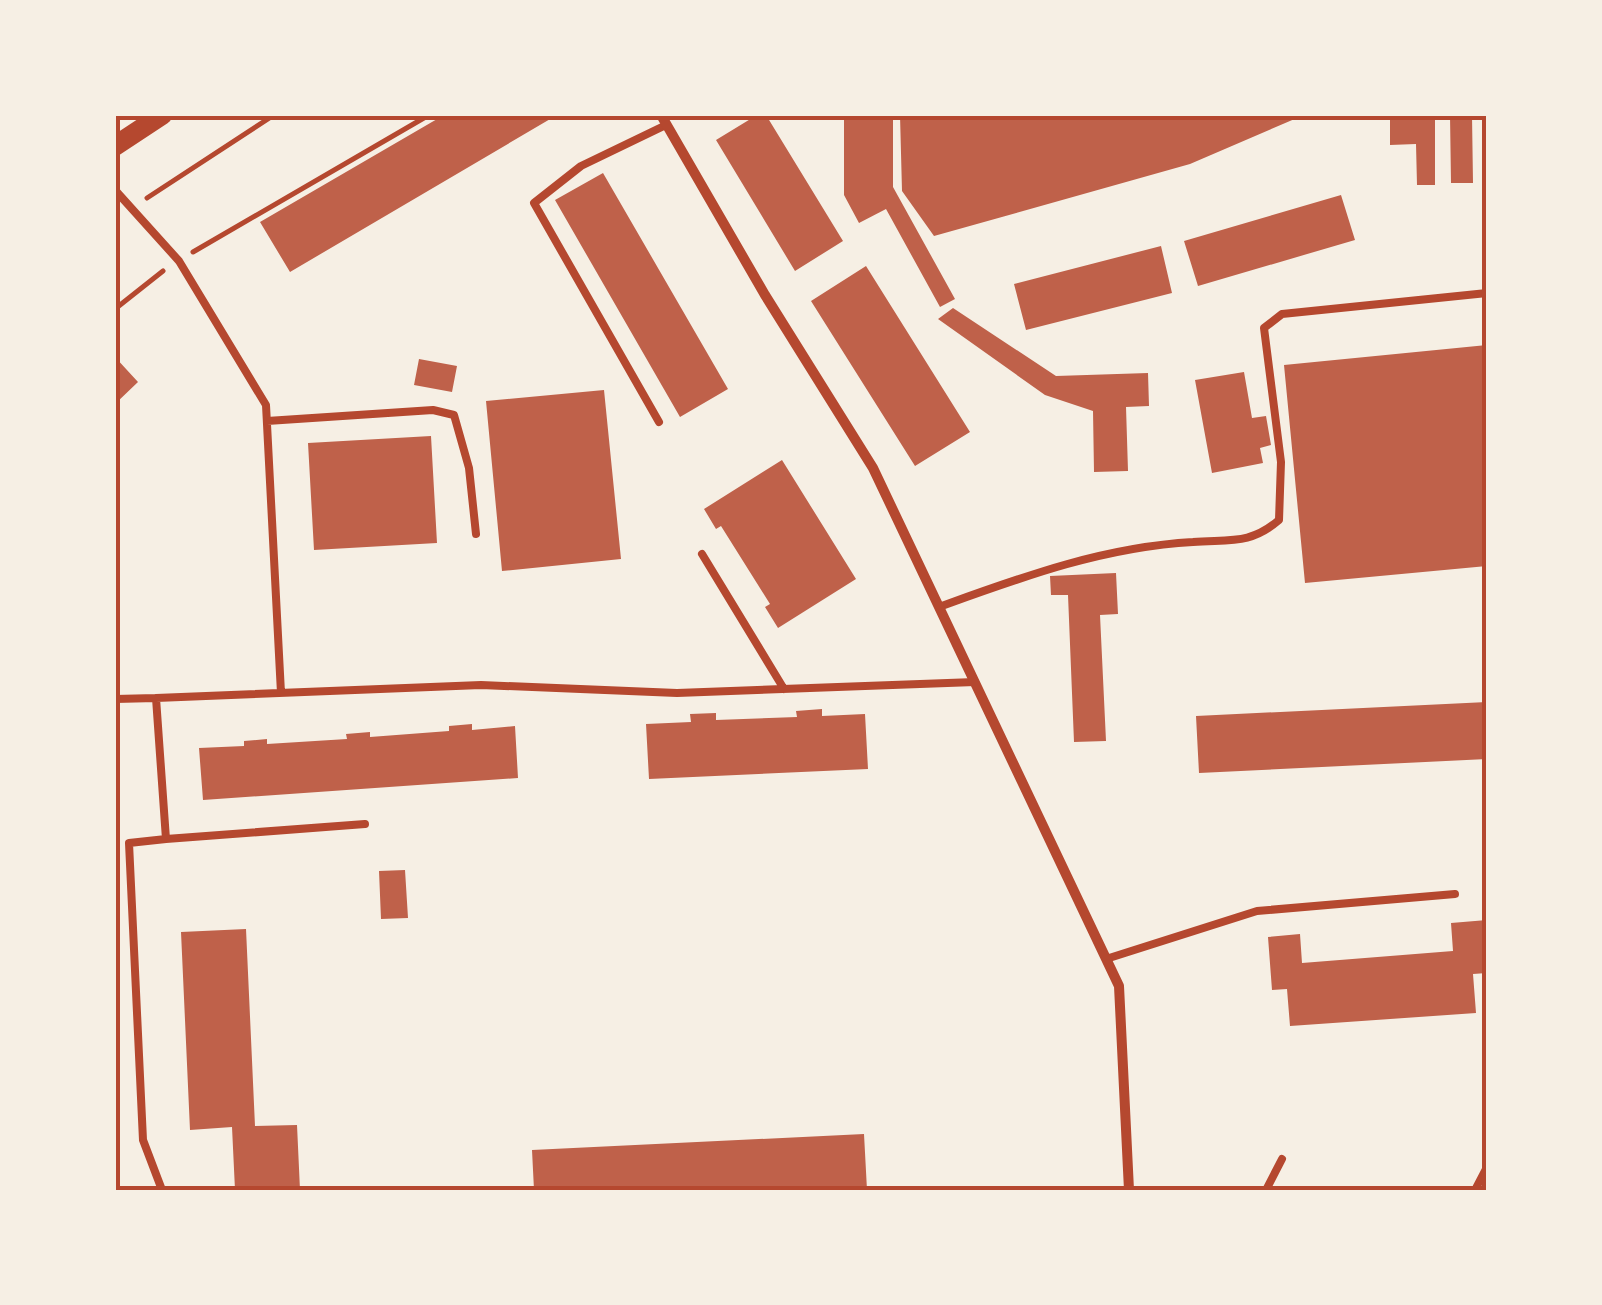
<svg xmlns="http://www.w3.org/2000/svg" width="1602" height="1305" font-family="Bitter,serif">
	<rect width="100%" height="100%" fill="#f6efe4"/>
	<path fill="#bf614a" d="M 444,115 L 557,115 L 290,272 L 260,222 Z
		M 757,115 L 766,115 L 843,241 L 795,271 L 716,140 Z
		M 844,115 L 893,115 L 893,187 L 955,299 L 940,307 L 886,209 L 859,223 L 844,195 Z
		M 900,115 L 1304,115 L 1190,164 L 934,236 L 902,191 Z
		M 1390,115 L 1435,115 L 1435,185 L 1417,185 L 1416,144 L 1390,145 Z
		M 1450,115 L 1472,115 L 1473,183 L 1451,183 Z
		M 603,173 L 728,389 L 680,417 L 555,200 Z
		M 1341,195 L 1355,240 L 1198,286 L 1184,241 Z
		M 1161,246 L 1172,293 L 1026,330 L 1014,284 Z
		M 866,266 L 970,432 L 915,466 L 811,301 Z
		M 953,308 L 1056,376 L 1148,373 L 1149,406 L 1126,407 L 1128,471 L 1094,472 L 1093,411 L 1045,395 L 938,319 Z
		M 1487,345 L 1487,566 L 1305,583 L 1284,365 Z
		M 115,357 L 138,382 L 115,404 Z
		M 419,359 L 457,366 L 452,392 L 414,385 Z
		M 1244,372 L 1252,418 L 1266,416 L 1271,445 L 1260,448 L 1263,463 L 1212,473 L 1195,380 Z
		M 604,390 L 621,559 L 502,571 L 486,401 Z
		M 431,436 L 437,543 L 314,550 L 308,443 Z
		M 782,460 L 856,579 L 778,628 L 765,607 L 770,604 L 721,526 L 716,529 L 704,509 Z
		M 1116,573 L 1118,614 L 1100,615 L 1106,741 L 1074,742 L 1068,595 L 1051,595 L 1050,576 Z
		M 1487,702 L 1487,759 L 1199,773 L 1196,716 Z
		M 822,709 L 822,716 L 865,714 L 868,769 L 649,779 L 646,724 L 691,722 L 690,714 L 716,713 L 716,720 L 797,717 L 796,711 Z
		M 472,724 L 472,730 L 515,726 L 518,778 L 203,800 L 199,748 L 244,746 L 244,741 L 267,739 L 267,744 L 347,739 L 346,734 L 370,732 L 370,737 L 449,731 L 449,726 Z
		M 405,870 L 408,918 L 381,919 L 379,871 Z
		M 1487,920 L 1487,973 L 1473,974 L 1476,1013 L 1290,1026 L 1287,989 L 1272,990 L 1268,937 L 1300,934 L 1302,963 L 1453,951 L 1451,923 Z
		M 246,929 L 255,1126 L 297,1125 L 300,1190 L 235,1190 L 232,1127 L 190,1130 L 181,932 Z
		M 864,1134 L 867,1190 L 534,1190 L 532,1150 Z"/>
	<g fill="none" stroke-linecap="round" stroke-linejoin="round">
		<path stroke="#b5482f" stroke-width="5" d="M 147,198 L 274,115
			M 193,252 L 429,115
			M 115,309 L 163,271"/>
		<path stroke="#b5482f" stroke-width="8" d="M 115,190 L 179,261 L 266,405 L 281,693
			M 267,421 L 433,410 L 454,415 L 469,468 L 476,534
			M 659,422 L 534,203 L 581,166 L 666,125
			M 702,554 L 784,689
			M 939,607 C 1022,577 1103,547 1193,542 C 1229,539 1250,545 1279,520 L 1281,462 L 1264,328 L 1282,314 L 1487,293
			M 156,698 L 481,685 L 677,693 L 975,682
			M 115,699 L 156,698 L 166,839 L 129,843 L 143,1140 L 162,1190
			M 166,839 L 365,824
			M 1106,959 L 1257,911 L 1455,894
			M 1266,1190 L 1282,1159
			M 1475,1190 L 1487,1167"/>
		<path stroke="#b5482f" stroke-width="10" d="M 661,115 L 765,295 L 873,468 L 1119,986 L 1129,1190"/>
		<path stroke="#b5482f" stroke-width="20" d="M 115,146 L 162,115"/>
	</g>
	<rect width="1602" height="1305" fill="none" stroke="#f6efe4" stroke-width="235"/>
	<rect x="118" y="118" width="1366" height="1070" fill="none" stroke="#b5482f" stroke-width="4"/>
</svg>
